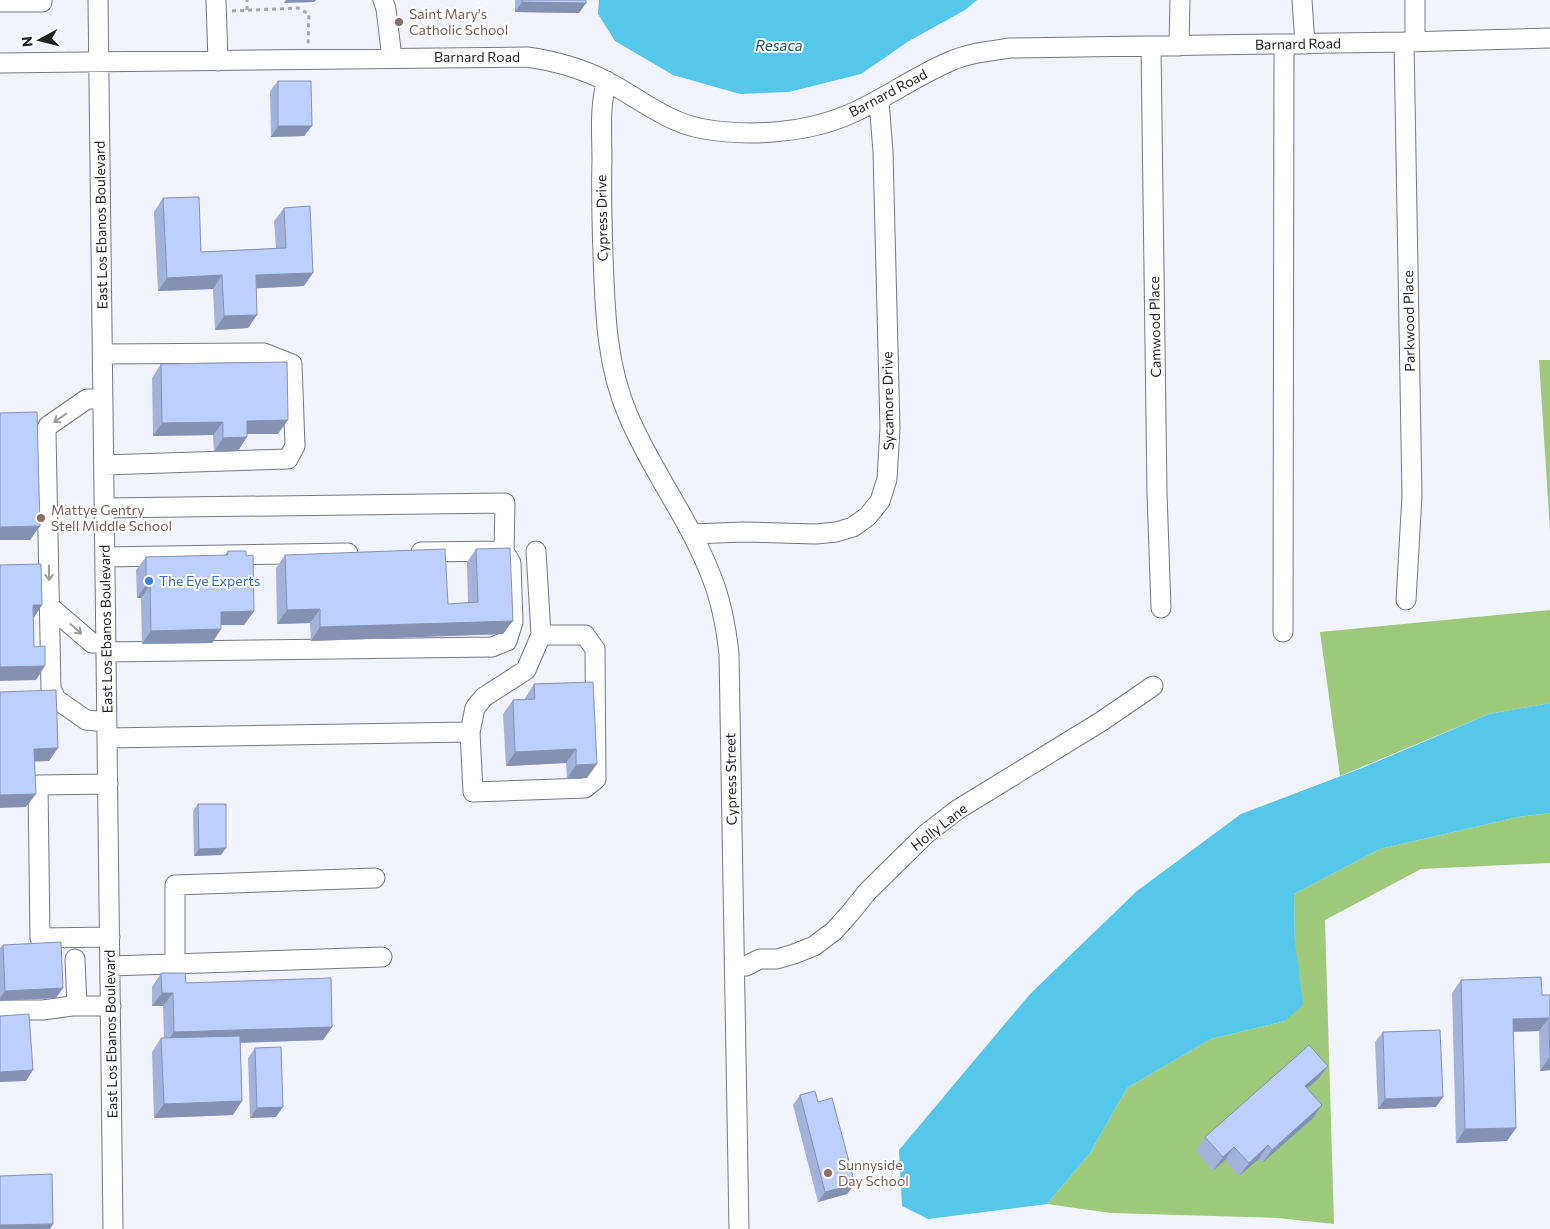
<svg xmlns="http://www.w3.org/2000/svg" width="1550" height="1229" font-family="Commissioner,sans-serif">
	<rect width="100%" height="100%" fill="#f1f4fe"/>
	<path fill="#9fc97a" d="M 1539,360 L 1550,360 L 1550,531 Z
		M 1550,610 L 1550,703 L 1489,714 L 1340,776 L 1320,632 Z
		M 1550,813 L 1550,863 L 1421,869 L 1325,920 L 1334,1224 L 1278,1218 L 1111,1213 L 1047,1204 L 1090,1153 L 1127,1088 L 1211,1039 L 1285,1021 L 1295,943 L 1294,894 L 1380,849 L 1518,817 Z"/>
	<path fill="#54c7eb" d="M 599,0 L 977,0 L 965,10 L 909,41 L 861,74 L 789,92 L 740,94 L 673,75 L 615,41 L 598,14 Z
		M 1550,703 L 1550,813 L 1518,817 L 1380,849 L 1294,894 L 1295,943 L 1303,1005 L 1285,1021 L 1211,1039 L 1127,1088 L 1090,1153 L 1047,1204 L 928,1219 L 902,1206 L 899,1150 L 1030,994 L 1137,891 L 1241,814 L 1362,768 L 1489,714 Z"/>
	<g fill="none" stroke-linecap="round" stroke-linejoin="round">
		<defs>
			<path id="minor" d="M 98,0 L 113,1229
				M 216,0 L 218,61
				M 383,0 L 386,9 L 392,58
				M 1302,0 L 1305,44
				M 1415,0 L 1415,42
				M 0,2 L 42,2 L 42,0
				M 1404,42 L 1412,496 L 1406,600
				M 1151,46 L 1157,493 L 1161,608
				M 1179,46 L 1180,0
				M 0,63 L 527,57 C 555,61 581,68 606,81 C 639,98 667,123 704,129 C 749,137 808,133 850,114 C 885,99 915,76 951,61 C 969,53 990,51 1010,48 L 1404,42 L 1550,38
				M 607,81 C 599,106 602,135 602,160 C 601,192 602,224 603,255 C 605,310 606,364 628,415 C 651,470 688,517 710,573 C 721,599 726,626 729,654 L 739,1229
				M 103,354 L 264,353 L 292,364 L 295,446 L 288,459 L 104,465
				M 102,399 L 87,399 L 48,426 L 46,432 L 51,689 L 56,699 L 86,720 L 107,722
				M 104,508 L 505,503 L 504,551 L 421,552
				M 692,534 L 744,532 L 816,534 L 836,532 L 853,527 L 868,516 L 880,501 L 887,479 L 890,428 L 883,152 L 879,101
				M 105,557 L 348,553
				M 49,606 L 92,643 L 106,643
				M 1283,632 L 1284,44
				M 106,652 L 492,647 L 507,641 L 513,622 L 511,563 L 504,551
				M 470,732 L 475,708 L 484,697 L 526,670 L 541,635
				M 107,738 L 470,732 L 473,792 L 585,788 L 596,779 L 595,649 L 585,635 L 541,635 L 536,551
				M 108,784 L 38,785 L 40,938 L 110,937
				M 75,959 L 77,1006
				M 175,964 L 175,885 L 375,878
				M 110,966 L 382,957
				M 735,966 L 746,966 L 760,959 L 777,959 L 794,954 L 814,946 L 834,931 L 851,912 L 868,891 L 926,834 L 957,810 L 1102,721 L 1153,686
				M 0,1010 L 43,1010 L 72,1006 L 111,1006"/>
		</defs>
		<use href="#minor" stroke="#757880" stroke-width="21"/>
		<path stroke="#a5a7ae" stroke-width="3" stroke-dasharray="4 4" stroke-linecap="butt" d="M 247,10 L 247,0
			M 232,11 L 298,8 L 309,14 L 308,44"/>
		<use href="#minor" stroke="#fff" stroke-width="19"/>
	</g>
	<path fill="#a3b2da" d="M 515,0 L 586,0 L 586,3 L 579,13 L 515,12 Z
		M 278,81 L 304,136 L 271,137 L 270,91 Z
		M 163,198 L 201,252 L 276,248 L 274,221 L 284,208 L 304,286 L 256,288 L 248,328 L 215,330 L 213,289 L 158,291 L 154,212 Z
		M 161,364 L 278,434 L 247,434 L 238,451 L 214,452 L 213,435 L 153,436 L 152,378 Z
		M 476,549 L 503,634 L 311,641 L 310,623 L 277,624 L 276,568 L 285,555 L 448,604 L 468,603 L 467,562 Z
		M 228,551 L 246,556 L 254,611 L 244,625 L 221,625 L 221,629 L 212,643 L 142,644 L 141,598 L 137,598 L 136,570 L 146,557 L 225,555 Z
		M 593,682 L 587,778 L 567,779 L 566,763 L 506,766 L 503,714 L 513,700 L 525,699 L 525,698 L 534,684 Z
		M 198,804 L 221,855 L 194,856 L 193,811 Z
		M 3,945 L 56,998 L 0,1001 L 0,948 Z
		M 161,973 L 186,983 L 332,1027 L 323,1040 L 240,1043 L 233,1115 L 154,1118 L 152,1052 L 161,1038 L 164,1038 L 163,1006 L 152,1006 L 152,987 Z
		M 1461,980 L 1542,995 L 1550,995 L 1550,1070 L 1540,1071 L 1539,1031 L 1513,1032 L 1507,1141 L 1456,1143 L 1452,993 Z
		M 1383,1032 L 1436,1107 L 1378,1109 L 1375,1042 Z
		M 255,1048 L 276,1117 L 250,1118 L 248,1058 Z
		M 1328,1066 L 1318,1079 L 1307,1089 L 1322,1105 L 1312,1119 L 1262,1163 L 1259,1159 L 1239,1176 L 1225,1160 L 1213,1171 L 1196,1151 L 1205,1137 Z
		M 800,1095 L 818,1102 L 847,1194 L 818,1202 L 793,1105 Z"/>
	<path fill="#8491b2" d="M 286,0 L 316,0 L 314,2 L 284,3 Z
		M 522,2 L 586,3 L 579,13 L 515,12 Z
		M 278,126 L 312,126 L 304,136 L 271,137 Z
		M 313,273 L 304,286 L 246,289 L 256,275 Z
		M 222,275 L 213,289 L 158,291 L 167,278 Z
		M 257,315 L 248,328 L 215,330 L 224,316 Z
		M 288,420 L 278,434 L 238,434 L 247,421 Z
		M 223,422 L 213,435 L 153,436 L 162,423 Z
		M 247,437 L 238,451 L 214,452 L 223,438 Z
		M 40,526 L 30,540 L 0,540 L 0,527 Z
		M 146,585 L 150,585 L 141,598 L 137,598 Z
		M 33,605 L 42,605 L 33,619 Z
		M 320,609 L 310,623 L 277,624 L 287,610 Z
		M 254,611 L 244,625 L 212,625 L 221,612 Z
		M 513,621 L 503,634 L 311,641 L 320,627 Z
		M 221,629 L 212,643 L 142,644 L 151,631 Z
		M 45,666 L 36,680 L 0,681 L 0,667 Z
		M 58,748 L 49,761 L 25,762 L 34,749 Z
		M 576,749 L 566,763 L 506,766 L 515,752 Z
		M 597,764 L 587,778 L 567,779 L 576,765 Z
		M 36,794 L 26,807 L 0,808 L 0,795 Z
		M 226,848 L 221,855 L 194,856 L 199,849 Z
		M 63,988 L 56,998 L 0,1001 L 0,998 L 5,991 Z
		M 162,993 L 173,993 L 163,1006 L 152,1006 Z
		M 1549,1018 L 1539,1031 L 1503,1032 L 1513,1019 Z
		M 332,1027 L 323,1040 L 164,1045 L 174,1032 Z
		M 1550,1057 L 1550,1070 L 1540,1071 Z
		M 1328,1066 L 1318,1079 L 1295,1099 L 1305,1086 Z
		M 33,1070 L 26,1081 L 0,1082 L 0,1072 Z
		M 1443,1097 L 1436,1107 L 1378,1109 L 1385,1099 Z
		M 242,1101 L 233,1115 L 154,1118 L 164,1104 Z
		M 1322,1105 L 1312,1119 L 1262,1163 L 1272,1150 Z
		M 283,1107 L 276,1117 L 250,1118 L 257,1108 Z
		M 1516,1128 L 1507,1141 L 1456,1143 L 1465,1129 Z
		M 1268,1145 L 1259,1159 L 1239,1176 L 1249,1163 Z
		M 1234,1147 L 1225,1160 L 1213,1171 L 1223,1157 Z
		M 855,1184 L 847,1194 L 818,1202 L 825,1192 Z
		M 53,1224 L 50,1229 L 0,1229 L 0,1225 Z"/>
	<path fill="#bdcffe" stroke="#8491b2" d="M 522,0 L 586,0 L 586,3 L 522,2 Z
		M 278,81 L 311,81 L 312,126 L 278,126 Z
		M 199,197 L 201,252 L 286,248 L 284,208 L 310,206 L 313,273 L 256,275 L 257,315 L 224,316 L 222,275 L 167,278 L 163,198 Z
		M 287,362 L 288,420 L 247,421 L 247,437 L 223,438 L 223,422 L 162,423 L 161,364 Z
		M 37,412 L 40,526 L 0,527 L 0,413 Z
		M 510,548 L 513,621 L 320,627 L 320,609 L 287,610 L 285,555 L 445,549 L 448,604 L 478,602 L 476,549 Z
		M 228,551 L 246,551 L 246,556 L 253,555 L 254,611 L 221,612 L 221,629 L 151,631 L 150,585 L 146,585 L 146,557 L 228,555 Z
		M 41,564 L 42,605 L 33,605 L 34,647 L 45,646 L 45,666 L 0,667 L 0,565 Z
		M 593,682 L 597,764 L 576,765 L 576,749 L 515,752 L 513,700 L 535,699 L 534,684 Z
		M 56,690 L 58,748 L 34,749 L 36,794 L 0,795 L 0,692 Z
		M 198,804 L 226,804 L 226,848 L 199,849 Z
		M 61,942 L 63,988 L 5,991 L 3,945 Z
		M 161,973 L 185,973 L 186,983 L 331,978 L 332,1027 L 174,1032 L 173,993 L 162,993 Z
		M 1541,977 L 1542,995 L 1550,995 L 1550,1057 L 1549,1018 L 1513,1019 L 1516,1128 L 1465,1129 L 1461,980 Z
		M 29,1014 L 33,1070 L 0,1072 L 0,1016 Z
		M 1440,1030 L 1443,1097 L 1385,1099 L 1383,1032 Z
		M 240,1036 L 242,1101 L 164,1104 L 161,1038 Z
		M 1309,1045 L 1328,1066 L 1305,1086 L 1322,1105 L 1272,1150 L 1268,1145 L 1249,1163 L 1234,1147 L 1223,1157 L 1205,1137 Z
		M 281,1047 L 283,1107 L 257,1108 L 255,1048 Z
		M 815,1091 L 818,1102 L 832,1098 L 855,1184 L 825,1192 L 800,1095 Z
		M 52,1174 L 53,1224 L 0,1225 L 0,1176 Z"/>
	<defs><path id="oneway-shaft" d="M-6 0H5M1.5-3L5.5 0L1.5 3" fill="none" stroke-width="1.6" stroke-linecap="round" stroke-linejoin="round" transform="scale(1.25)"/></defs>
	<g stroke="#9c9c9d">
		<use href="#oneway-shaft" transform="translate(60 418) rotate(145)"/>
		<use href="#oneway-shaft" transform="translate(49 573) rotate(89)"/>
		<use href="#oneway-shaft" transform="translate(76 629) rotate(41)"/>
	</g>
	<g fill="#8d6e63" stroke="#fff" stroke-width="2">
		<circle cx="399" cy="22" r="5"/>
		<circle cx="41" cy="518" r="5"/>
		<circle cx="828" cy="1173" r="5"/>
	</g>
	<circle fill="#3f7fe0" stroke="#fff" stroke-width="2" cx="149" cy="581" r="5"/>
	<g text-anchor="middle" stroke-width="4" stroke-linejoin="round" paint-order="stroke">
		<g font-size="14" fill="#785e54" stroke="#fff" text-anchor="start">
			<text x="409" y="19">Saint Mary's<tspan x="409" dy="16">Catholic School</tspan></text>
			<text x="51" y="515">Mattye Gentry<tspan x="51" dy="16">Stell Middle School</tspan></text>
			<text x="838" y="1170">Sunnyside<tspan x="838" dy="16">Day School</tspan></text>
		</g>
		<g font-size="14" fill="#222326" stroke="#fff">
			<text transform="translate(1298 44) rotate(-1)" y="5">Barnard Road</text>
			<text x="477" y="62">Barnard Road</text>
			<text transform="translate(888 93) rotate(-28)" y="5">Barnard Road</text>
			<text transform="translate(602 218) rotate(-91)" y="5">Cypress Drive</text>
			<text transform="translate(101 225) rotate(-91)" y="5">East Los Ebanos Boulevard</text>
			<text transform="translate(1409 321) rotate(-91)" y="5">Parkwood Place</text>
			<text transform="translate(1155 327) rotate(-91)" y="5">Camwood Place</text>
			<text transform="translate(888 401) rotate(-91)" y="5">Sycamore Drive</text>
			<text transform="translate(106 629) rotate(-91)" y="5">East Los Ebanos Boulevard</text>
			<text transform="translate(731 779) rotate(-91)" y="5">Cypress Street</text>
			<text transform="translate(939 827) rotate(-38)" y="5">Holly Lane</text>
			<text transform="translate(111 1034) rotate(-91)" y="5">East Los Ebanos Boulevard</text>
		</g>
		<g font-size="14" fill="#366cbe" stroke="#fff" text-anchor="start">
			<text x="159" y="586">The Eye Experts</text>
		</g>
		<g font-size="15" font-style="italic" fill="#235363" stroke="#fff">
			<text x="779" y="51">Resaca</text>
		</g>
	</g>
	<g transform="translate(40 40) rotate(263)" stroke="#ffffff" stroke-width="4" paint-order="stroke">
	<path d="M0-4L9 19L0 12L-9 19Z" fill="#222326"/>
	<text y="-8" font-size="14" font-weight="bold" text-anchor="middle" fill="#222326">N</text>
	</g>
</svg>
